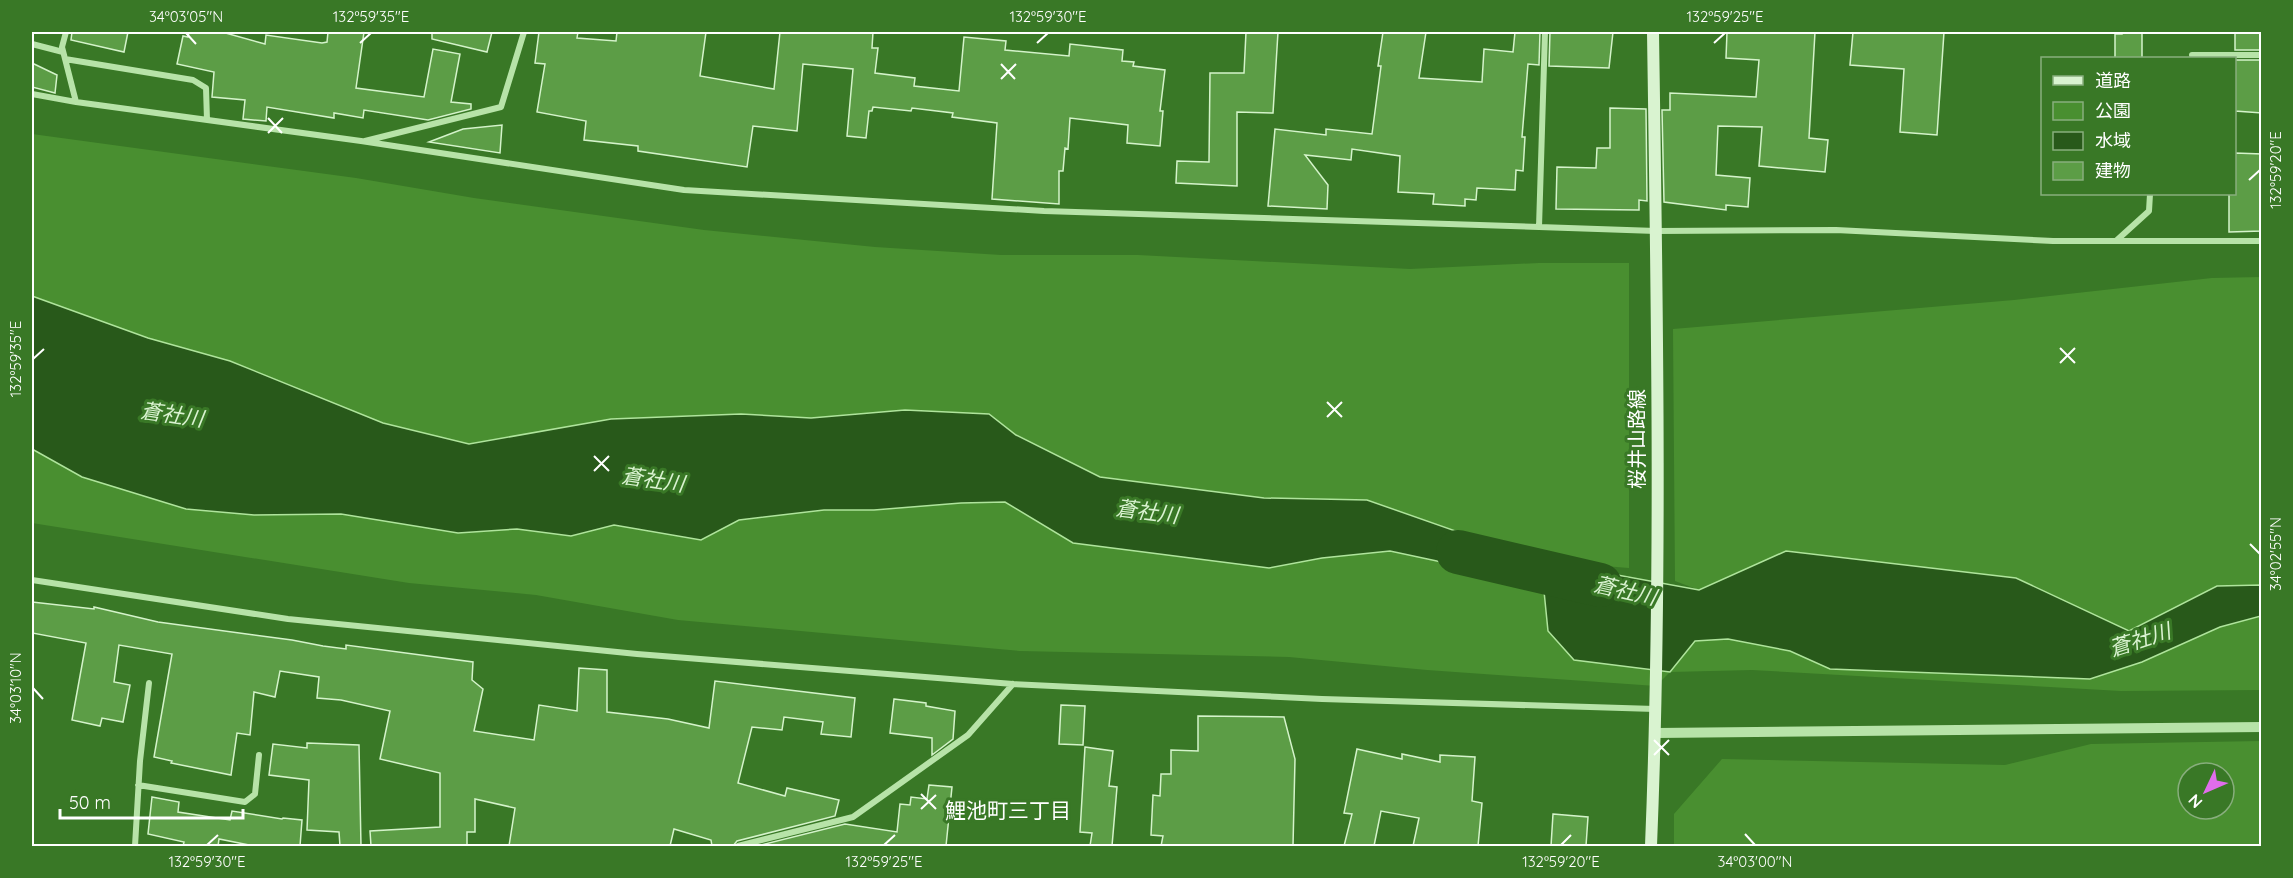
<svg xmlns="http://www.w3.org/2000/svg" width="2293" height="878" font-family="Quicksand,'Noto Sans JP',sans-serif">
	<rect width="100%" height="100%" fill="#397826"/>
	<path fill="#498f30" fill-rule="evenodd" d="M 32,134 L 356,178 L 474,198 L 704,230 L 875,247 L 1001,255 L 1138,255 L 1410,269 L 1539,263 L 1629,263 L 1629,568 L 1541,561 L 1695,641 L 1728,639 L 1790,651 L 1830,669 L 2090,679 L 2142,662 L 2220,627 L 2261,616 L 2261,690 L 2121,691 L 1752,670 L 1670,672 L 1656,686 L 1427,670 L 1289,657 L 1020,651 L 678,620 L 536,595 L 409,583 L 32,523 L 32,449 L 82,477 L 254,515 L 341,514 L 458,533 L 517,529 L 571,536 L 614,525 L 701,540 L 739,520 L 824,510 L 874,510 L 961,503 L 1005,502 L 1073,543 L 1269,568 L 1322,558 L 1390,551 L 1479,570 L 1540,560 L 1367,500 L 1264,498 L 1100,477 L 1016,435 L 989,414 L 905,410 L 811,418 L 741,414 L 611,419 L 469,444 L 383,423 L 230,361 L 148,339 L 32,296 Z
		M 2261,277 L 2261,585 L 2217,586 L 2129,631 L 2016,578 L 1786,551 L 1699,590 L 1675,581 L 1673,329 L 2014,300 L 2212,278 Z
		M 2261,741 L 2261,846 L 1674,846 L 1674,814 L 1722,759 L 2005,765 L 2091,744 ZM 2188,773 L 2224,773 L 2224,809 L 2188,809 Z"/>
	<path fill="#28591a" stroke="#afe49c" stroke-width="1.5" d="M 32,296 L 148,338 L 230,361 L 383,423 L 469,444 L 611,419 L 741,414 L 811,418 L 905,410 L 989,414 L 1016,435 L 1100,477 L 1264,498 L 1367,500 L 1541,561 L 1699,590 L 1786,551 L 2016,578 L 2129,631 L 2217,586 L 2261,585 L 2261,616 L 2220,627 L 2142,662 L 2090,679 L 1830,669 L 1790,651 L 1728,639 L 1695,641 L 1670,672 L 1574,660 L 1548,631 L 1541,561 L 1479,570 L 1390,551 L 1322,558 L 1269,568 L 1073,543 L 1005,502 L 961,503 L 874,510 L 824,510 L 739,520 L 701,540 L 614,525 L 571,536 L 517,529 L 458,533 L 341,514 L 254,515 L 186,509 L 82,477 L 32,449 Z"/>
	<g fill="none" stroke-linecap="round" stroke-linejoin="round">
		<path stroke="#28591a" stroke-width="44" d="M 1458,552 L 1600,585"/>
	</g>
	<path fill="#5c9d46" stroke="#d4f3ca" stroke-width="1.5" d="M 72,32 L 128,32 L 124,52 L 71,40 Z
		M 189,32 L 222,32 L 265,44 L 266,35 L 322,43 L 327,42 L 328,32 L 364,32 L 356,88 L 424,97 L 433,49 L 460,54 L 451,102 L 471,104 L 471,109 L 428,120 L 364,110 L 363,118 L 334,113 L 334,118 L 267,107 L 266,121 L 243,119 L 245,100 L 212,97 L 214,72 L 177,64 L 183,36 L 188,37 Z
		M 432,32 L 492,32 L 487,52 L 432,39 Z
		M 539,32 L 578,32 L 577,38 L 616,41 L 617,32 L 706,32 L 700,76 L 774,89 L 780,32 L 873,32 L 872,48 L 878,48 L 875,73 L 915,78 L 914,86 L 959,91 L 964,37 L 1006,41 L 1005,50 L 1069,56 L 1070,44 L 1123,50 L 1122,61 L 1134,62 L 1133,66 L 1165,70 L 1160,111 L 1163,111 L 1160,146 L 1127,143 L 1128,125 L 1070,118 L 1068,149 L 1065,148 L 1063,171 L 1059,171 L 1059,204 L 992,199 L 997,123 L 952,117 L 953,113 L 912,108 L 911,111 L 873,107 L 872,111 L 869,111 L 866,138 L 847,136 L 853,69 L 803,64 L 797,131 L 753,126 L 747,167 L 638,151 L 638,146 L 584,140 L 586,121 L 537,112 L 545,64 L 535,63 Z
		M 1246,32 L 1278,32 L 1273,113 L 1237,112 L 1237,186 L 1176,183 L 1177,161 L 1209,162 L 1210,73 L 1244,73 Z
		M 1383,32 L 1426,32 L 1419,78 L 1482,82 L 1484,49 L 1513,52 L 1515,32 L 1540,32 L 1539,65 L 1528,64 L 1522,137 L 1525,137 L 1523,171 L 1516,170 L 1515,190 L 1477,188 L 1476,200 L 1465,199 L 1465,206 L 1433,204 L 1434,194 L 1398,192 L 1400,156 L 1352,149 L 1351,160 L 1305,155 L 1328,185 L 1327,209 L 1268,206 L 1275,129 L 1326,135 L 1326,129 L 1372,134 L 1381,66 L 1378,66 Z
		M 1550,32 L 1613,32 L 1609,68 L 1549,66 Z
		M 1727,32 L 1815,32 L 1809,138 L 1828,140 L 1825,172 L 1759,166 L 1762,127 L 1718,126 L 1716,175 L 1750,178 L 1748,207 L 1726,205 L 1726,210 L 1664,202 L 1662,110 L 1670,110 L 1670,93 L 1756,97 L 1759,60 L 1726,58 Z
		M 1853,32 L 1944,32 L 1937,135 L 1900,132 L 1904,69 L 1850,65 Z
		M 2122,32 L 2142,32 L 2142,58 L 2115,58 L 2115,34 L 2122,34 Z
		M 2235,32 L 2262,32 L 2262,50 L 2235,50 Z
		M 2235,60 L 2262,60 L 2262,113 L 2235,111 Z
		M 32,63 L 57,75 L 55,93 L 32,87 Z
		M 1610,108 L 1646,109 L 1647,201 L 1639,200 L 1639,210 L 1556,209 L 1557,167 L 1596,168 L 1597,148 L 1610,148 Z
		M 502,125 L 500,153 L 429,142 L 463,129 Z
		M 2235,153 L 2262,154 L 2262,231 L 2229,232 L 2229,194 L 2235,194 Z
		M 32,602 L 94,609 L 94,607 L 158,622 L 292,640 L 323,646 L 346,649 L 346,645 L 473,662 L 472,680 L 483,689 L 474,731 L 534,740 L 539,705 L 577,711 L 579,668 L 607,670 L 607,712 L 668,719 L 709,728 L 715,681 L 855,698 L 851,737 L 821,734 L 823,722 L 784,717 L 782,730 L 752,727 L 738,783 L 785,796 L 787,788 L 839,800 L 835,816 L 737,841 L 733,846 L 712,846 L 711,840 L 674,829 L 670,846 L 509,846 L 515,808 L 475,799 L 475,832 L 467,832 L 467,846 L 371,846 L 370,831 L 440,827 L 440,773 L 380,759 L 390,711 L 341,700 L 317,698 L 319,677 L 280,671 L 275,697 L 254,692 L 250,735 L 237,733 L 231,775 L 171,763 L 172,761 L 154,757 L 172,654 L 119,645 L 114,682 L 130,685 L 123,722 L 102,718 L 100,726 L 72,720 L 86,643 L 32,633 Z
		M 894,699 L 926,703 L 926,706 L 955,711 L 953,739 L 932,755 L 932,738 L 890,733 Z
		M 1061,705 L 1085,706 L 1083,745 L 1059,744 Z
		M 1198,716 L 1284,717 L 1295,759 L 1293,846 L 1161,846 L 1163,836 L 1151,835 L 1153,795 L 1160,796 L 1161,774 L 1171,774 L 1171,750 L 1198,751 Z
		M 307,743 L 359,745 L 361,846 L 340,846 L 339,832 L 307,830 L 309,780 L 269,775 L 273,744 L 307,748 Z
		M 1085,747 L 1113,751 L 1109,786 L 1117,787 L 1112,846 L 1090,846 L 1092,833 L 1080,832 Z
		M 1357,749 L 1402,759 L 1402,754 L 1440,762 L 1440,755 L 1475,757 L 1472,801 L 1482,803 L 1478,846 L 1413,846 L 1419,818 L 1381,811 L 1374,846 L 1344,846 L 1352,814 L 1344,813 Z
		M 929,785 L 952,787 L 946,846 L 757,846 L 845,824 L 897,832 L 900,804 L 910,805 L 911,797 L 927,799 Z
		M 152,797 L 179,802 L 178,812 L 230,820 L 232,811 L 282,819 L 283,818 L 302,820 L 300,846 L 254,846 L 219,839 L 218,846 L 183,846 L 184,842 L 148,834 Z
		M 1553,814 L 1588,817 L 1586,846 L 1551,846 Z"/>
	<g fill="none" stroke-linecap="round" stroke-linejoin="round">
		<path stroke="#b7e3a8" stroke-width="6" d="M 66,32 L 62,47 L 76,102
			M 32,44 L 63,52
			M 2192,55 L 2262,55
			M 65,59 L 193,80 L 206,88 L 207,120
			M 32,94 L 76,102 L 361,141 L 684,190 L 1044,211 L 1539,227 L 1656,231 L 1836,230 L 2053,241 L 2262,241
			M 365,141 L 501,107 L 524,32
			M 1539,227 L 1545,32
			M 2117,240 L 2149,211 L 2150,194
			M 32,580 L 288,619 L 637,654 L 1013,684 L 1322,699 L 1655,709
			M 138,785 L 245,802 L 255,794 L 259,755
			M 135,846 L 140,761 L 149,683
			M 738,846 L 853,817 L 968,735 L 1013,684"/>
		<path stroke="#b7e3a8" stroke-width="10" d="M 1656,733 L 2262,727"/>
		<path stroke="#d9f3d0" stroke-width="12" d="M 1651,846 C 1662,575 1657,303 1653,32"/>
	</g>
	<path fill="none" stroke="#fff" stroke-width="2" d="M 186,33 L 196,44M 360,43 L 371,33M 1037,43 L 1048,33M 1714,43 L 1725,33M 1001,64 L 1015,79M 1001,79 L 1016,64M 268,118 L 282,133M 268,133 L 283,118M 2249,180 L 2260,170M 2060,348 L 2075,363M 33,359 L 44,349M 2060,363 L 2075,348M 1327,402 L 1342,417M 1327,417 L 1342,402M 594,456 L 609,471M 594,471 L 609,456M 2250,544 L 2260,554M 33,688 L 43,699M 1654,740 L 1669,755M 1654,755 L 1669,740M 921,794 L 936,809M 921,809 L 936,795M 1745,834 L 1755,845M 207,845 L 218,835M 884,845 L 895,835M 1561,845 L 1571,835"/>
	<g text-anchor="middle" stroke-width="6" stroke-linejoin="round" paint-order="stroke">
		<g font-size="20" fill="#fff" stroke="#397826">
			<text transform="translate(1637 439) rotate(-90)" y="7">桜井山路線</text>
		</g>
		<g font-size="21" font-style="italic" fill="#daf3d1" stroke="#397826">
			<text transform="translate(172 415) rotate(8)" y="7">蒼社川</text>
			<text transform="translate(653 480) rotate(8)" y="7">蒼社川</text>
			<text transform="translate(1147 512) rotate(7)" y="7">蒼社川</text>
			<text transform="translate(1625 591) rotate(13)" y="7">蒼社川</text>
			<text transform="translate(2140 640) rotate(-18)" y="7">蒼社川</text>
		</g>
		<g font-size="21" fill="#fff" stroke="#397826">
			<text x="1008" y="818">鯉池町三丁目</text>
		</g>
	</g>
	<rect width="2293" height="878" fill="none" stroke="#397826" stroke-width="66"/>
	<rect x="2041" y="57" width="195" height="138" fill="#397826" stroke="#88ae7d" stroke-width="1.5"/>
	<rect x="2053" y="76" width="30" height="9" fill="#d9f3d0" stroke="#88ae7d" stroke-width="1.5"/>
	<text x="2095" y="87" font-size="18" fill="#ffffff">道路</text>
	<rect x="2053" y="102" width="30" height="18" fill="#498f30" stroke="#88ae7d" stroke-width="1.5"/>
	<text x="2095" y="117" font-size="18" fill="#ffffff">公園</text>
	<rect x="2053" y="132" width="30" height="18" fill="#28591a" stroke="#88ae7d" stroke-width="1.5"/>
	<text x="2095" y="147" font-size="18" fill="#ffffff">水域</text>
	<rect x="2053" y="162" width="30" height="18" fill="#5c9d46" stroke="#88ae7d" stroke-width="1.5"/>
	<text x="2095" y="177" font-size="18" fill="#ffffff">建物</text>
	<g transform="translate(2206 791) rotate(226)"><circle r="28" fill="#397826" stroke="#88ae7d" stroke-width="1.5"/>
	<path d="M0-4.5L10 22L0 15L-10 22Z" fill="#e06dec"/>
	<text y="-9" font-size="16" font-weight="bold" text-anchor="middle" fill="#ffffff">N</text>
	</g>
	<path d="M60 809v9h183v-9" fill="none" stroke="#ffffff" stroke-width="3"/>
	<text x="69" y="809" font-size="18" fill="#ffffff" stroke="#397826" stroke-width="4.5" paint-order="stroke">50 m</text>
	<rect x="33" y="33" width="2227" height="812" fill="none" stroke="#fff" stroke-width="2"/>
	<g font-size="15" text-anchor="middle" fill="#fff">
		<text x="186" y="22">34°03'05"N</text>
		<text x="371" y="22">132°59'35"E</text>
		<text x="1048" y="22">132°59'30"E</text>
		<text x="1725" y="22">132°59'25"E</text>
		<text transform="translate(2276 170) rotate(-90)" y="5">132°59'20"E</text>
		<text transform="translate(16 359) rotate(-90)" y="5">132°59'35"E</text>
		<text transform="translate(2276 554) rotate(-90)" y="5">34°02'55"N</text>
		<text transform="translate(16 688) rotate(-90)" y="5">34°03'10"N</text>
		<text x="207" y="867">132°59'30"E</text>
		<text x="884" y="867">132°59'25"E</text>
		<text x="1561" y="867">132°59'20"E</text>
		<text x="1755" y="867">34°03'00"N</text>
	</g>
</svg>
